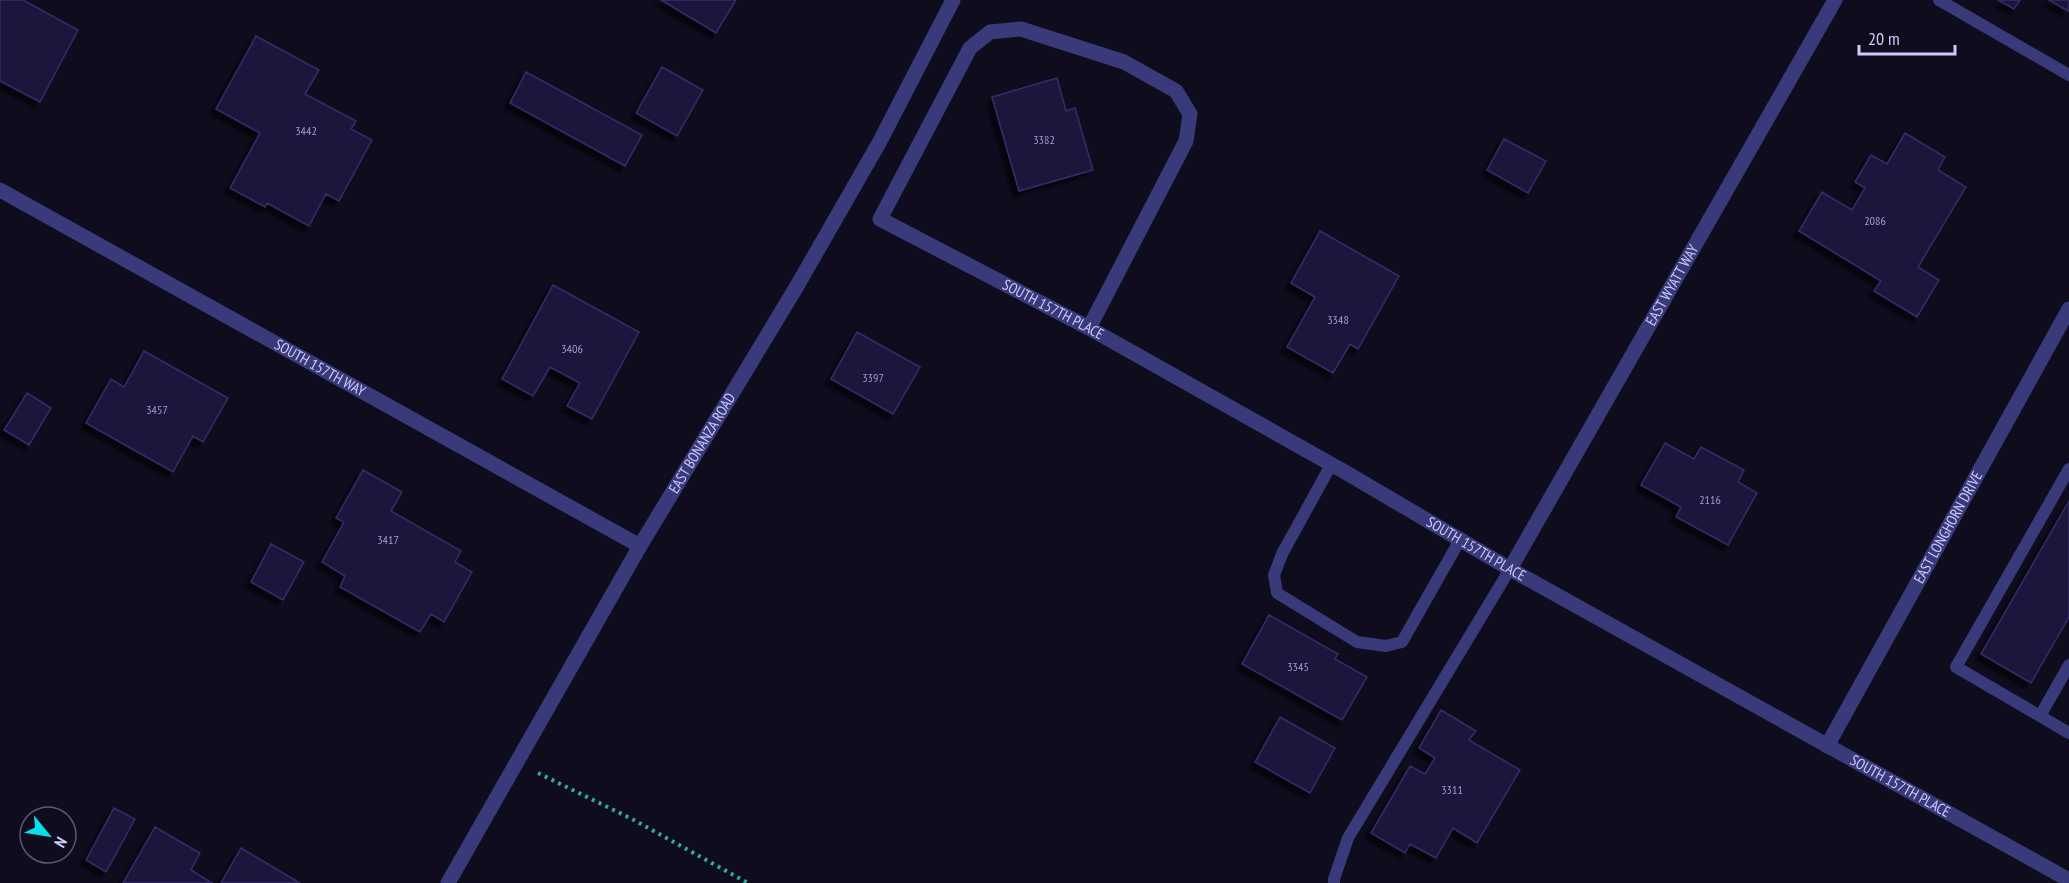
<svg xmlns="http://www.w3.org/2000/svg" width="2069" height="883" font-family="'PT Sans Narrow',sans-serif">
	<defs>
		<filter id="shadow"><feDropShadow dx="-5.5" dy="5.5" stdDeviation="1.5" flood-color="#0009"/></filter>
	</defs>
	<rect width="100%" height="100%" fill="#0e0c1d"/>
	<path fill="#1f193d" stroke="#352c68" stroke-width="1.5" filter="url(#shadow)" d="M 0,0 L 23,0 L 78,30 L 40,102 L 0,81 Z
		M 661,0 L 736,0 L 716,33 Z
		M 1998,0 L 2020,0 L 2014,9 Z
		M 2049,0 L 2069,0 L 2069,10 L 2068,11 Z
		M 256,36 L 319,70 L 305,94 L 356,121 L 351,129 L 372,140 L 339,201 L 326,194 L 309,226 L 267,203 L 265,207 L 230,188 L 260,133 L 216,109 Z
		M 662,67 L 703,90 L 677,136 L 636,113 Z
		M 526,72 L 642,135 L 625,166 L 510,103 Z
		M 1057,78 L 1066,111 L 1075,108 L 1093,170 L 1019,191 L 992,97 Z
		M 1905,133 L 1945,157 L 1938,170 L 1966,187 L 1918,267 L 1939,280 L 1917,317 L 1874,291 L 1881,281 L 1799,231 L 1822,192 L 1852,210 L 1865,188 L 1855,182 L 1871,155 L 1887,164 Z
		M 1504,139 L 1546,161 L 1528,193 L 1487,170 Z
		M 1320,231 L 1399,276 L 1358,349 L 1350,344 L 1333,373 L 1287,347 L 1315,297 L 1291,283 Z
		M 553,285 L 639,332 L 592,419 L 567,406 L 580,383 L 550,367 L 533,396 L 502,379 Z
		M 857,332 L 920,367 L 893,414 L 831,379 Z
		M 144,351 L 228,398 L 203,442 L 193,436 L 173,472 L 86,423 L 111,379 L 124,387 Z
		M 27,393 L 51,408 L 29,445 L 4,430 Z
		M 1665,443 L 1694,459 L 1701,447 L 1744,470 L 1738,482 L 1757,493 L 1728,545 L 1676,517 L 1681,507 L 1641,485 Z
		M 363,470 L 402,492 L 391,511 L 461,551 L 455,562 L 472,572 L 444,622 L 431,614 L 420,632 L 340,587 L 345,576 L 322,562 L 344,522 L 336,518 Z
		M 2069,501 L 2069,617 L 2031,683 L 1981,654 Z
		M 271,544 L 304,562 L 283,600 L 251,582 Z
		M 1269,615 L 1338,654 L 1335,659 L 1367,677 L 1342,720 L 1242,664 Z
		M 1441,710 L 1476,731 L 1469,740 L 1520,770 L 1477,843 L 1453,828 L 1436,858 L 1410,844 L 1405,853 L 1371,833 L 1410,766 L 1425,774 L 1435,758 L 1419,748 Z
		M 1280,717 L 1335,748 L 1310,793 L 1255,762 Z
		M 114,808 L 135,819 L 106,872 L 86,860 Z
		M 155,827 L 200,853 L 191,870 L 212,883 L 123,883 Z
		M 241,848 L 300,883 L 221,883 Z"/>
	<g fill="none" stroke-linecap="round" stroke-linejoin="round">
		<path stroke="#31aa9d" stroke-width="4" stroke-dasharray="3 4.5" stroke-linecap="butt" d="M 538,773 L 632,819 L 748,883"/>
		<path stroke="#393a7a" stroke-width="12" d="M 1939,0 L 2069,75
			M 1331,465 L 1282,554 L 1274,575 L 1277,593 L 1357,642 L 1386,646 L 1402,642 L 1461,538
			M 2069,469 L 1956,667 L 2069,733
			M 2040,716 L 2069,665
			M 1334,883 L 1334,879 L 1348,838 L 1510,569"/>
		<g stroke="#393a7a" stroke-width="15">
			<path id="s1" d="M 0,190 L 640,546"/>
			<path id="s2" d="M 1089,328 L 1186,141 L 1190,114 L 1176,91 L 1124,62 L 1021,29 L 990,32 L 970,48 L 880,219 L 1089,328 L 1345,472 L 1510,569 L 2069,880"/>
			<path id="s3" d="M 1510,569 L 1835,0"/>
			<path id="s4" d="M 1827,746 L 2069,309"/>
			<path id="s5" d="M 448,883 L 640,546 L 797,286 L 879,143 L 953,0"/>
		</g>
	</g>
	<g text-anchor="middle" stroke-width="6" stroke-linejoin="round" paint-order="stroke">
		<g font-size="12" fill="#a29ecd">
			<text x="306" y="135">3442</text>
			<text x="1044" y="144">3382</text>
			<text x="1875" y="225">2086</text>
			<text x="1338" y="324">3348</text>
			<text x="572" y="353">3406</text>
			<text x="873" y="382">3397</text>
			<text x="157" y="414">3457</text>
			<text x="1710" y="504">2116</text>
			<text x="388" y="544">3417</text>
			<text x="1298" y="671">3345</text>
			<text x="1452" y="794">3311</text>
		</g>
		<g font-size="15" fill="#cecafd" stroke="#0e0c1d">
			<text dy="5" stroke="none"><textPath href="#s3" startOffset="327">EAST WYATT WAY</textPath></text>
			<text dy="5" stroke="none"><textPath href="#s2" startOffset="878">SOUTH 157TH PLACE</textPath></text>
			<text dy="5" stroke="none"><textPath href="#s1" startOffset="366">SOUTH 157TH WAY</textPath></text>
			<text dy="5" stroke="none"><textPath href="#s5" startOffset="508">EAST BONANZA ROAD</textPath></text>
			<text dy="5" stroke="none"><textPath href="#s4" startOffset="250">EAST LONGHORN DRIVE</textPath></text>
			<text dy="5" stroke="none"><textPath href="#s2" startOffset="1364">SOUTH 157TH PLACE</textPath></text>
			<text dy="5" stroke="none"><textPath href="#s2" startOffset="1850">SOUTH 157TH PLACE</textPath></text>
		</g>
	</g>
	<g transform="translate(48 835) rotate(120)"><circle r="28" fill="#0e0c1d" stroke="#5b5877" stroke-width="1.5"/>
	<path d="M0-4.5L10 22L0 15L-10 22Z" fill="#09dfeb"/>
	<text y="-9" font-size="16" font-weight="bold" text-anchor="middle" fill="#cecafd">N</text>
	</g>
	<path d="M1859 45v9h96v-9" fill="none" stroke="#cecafd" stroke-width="3"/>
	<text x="1868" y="45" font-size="18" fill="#cecafd" stroke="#0e0c1d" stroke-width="4.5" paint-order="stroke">20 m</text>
</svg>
